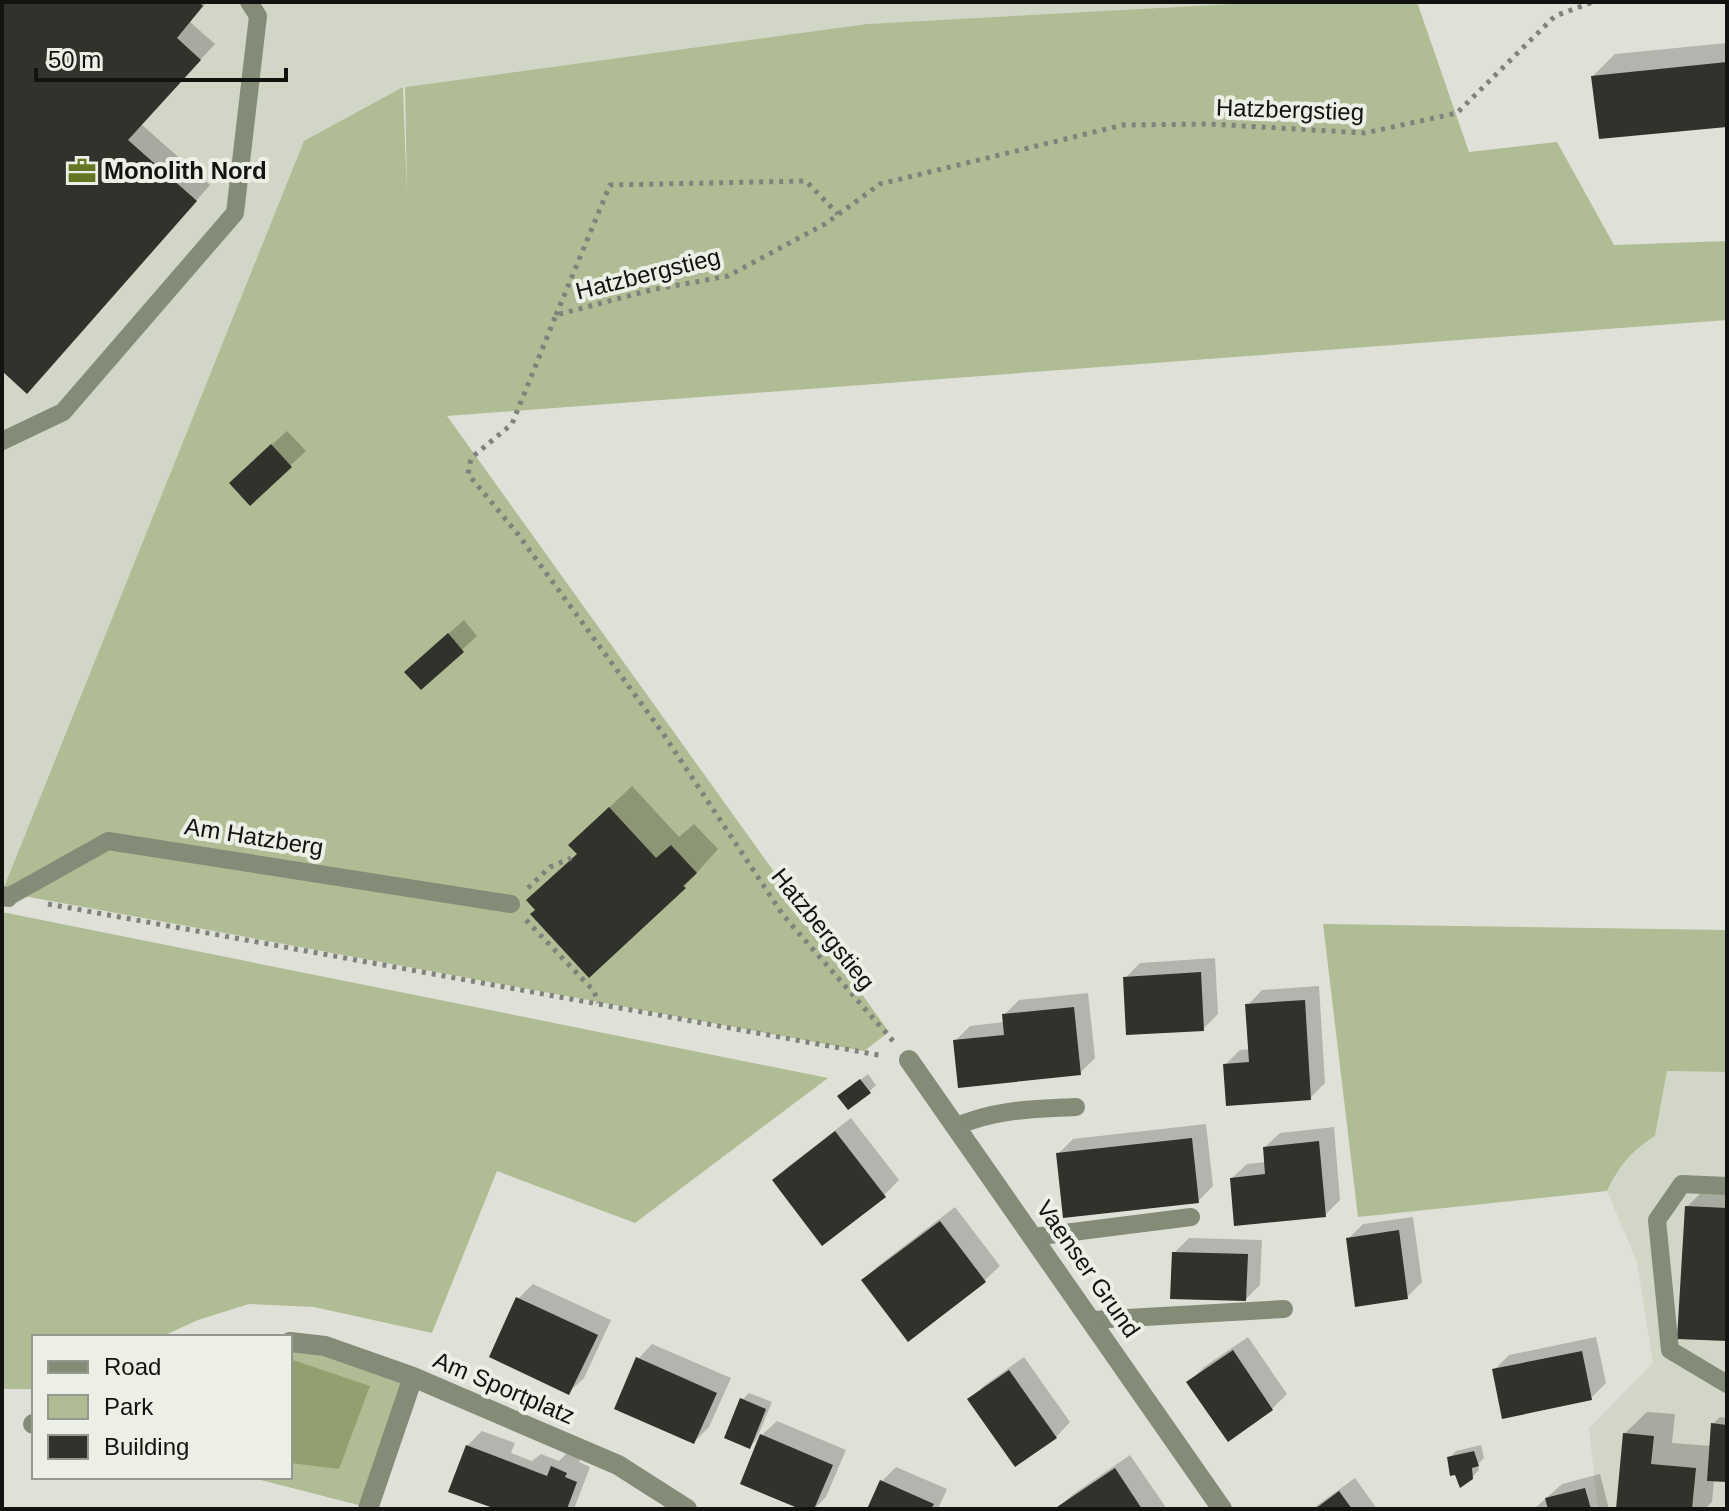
<svg xmlns="http://www.w3.org/2000/svg" width="1729" height="1511" font-family="Arial,sans-serif">
	<rect width="100%" height="100%" fill="#dfe1d9"/>
	<path fill="#d1d6c7" d="M 2,2 L 1268,2 L 867,24 L 403,87 L 305,141 L 2,891 Z
		M 1667,1071 L 1727,1072 L 1727,1509 L 1598,1509 L 1589,1428 L 1653,1363 L 1637,1262 L 1607,1191 L 1620,1164 L 1639,1147 L 1655,1136 Z"/>
	<path fill="#b0bc93" d="M 1268,2 L 1417,2 L 1469,152 L 1557,142 L 1614,245 L 1727,241 L 1727,320 L 447,416 L 889,1032 L 864,1051 L 2,892 L 304,141 L 403,87 L 407,196 L 405,87 L 867,24 Z
		M 2,912 L 828,1078 L 635,1223 L 497,1171 L 432,1333 L 314,1307 L 249,1304 L 198,1320 L 161,1337 L 34,1337 L 34,1389 L 2,1389 Z
		M 1323,924 L 1727,930 L 1727,1072 L 1667,1071 L 1655,1136 C 1631,1151 1619,1166 1607,1191 L 1358,1217 Z
		M 290,1345 L 410,1378 L 366,1507 L 249,1477 L 290,1477 Z"/>
	<path fill="#92a070" d="M 290,1359 L 370,1386 L 339,1469 L 290,1463 Z"/>
	<path fill="#0003" d="M 2,2 L 207,2 L 190,22 L 215,44 L 141,124 L 210,185 L 42,377 L 2,369 Z
		M 1727,43 L 1727,125 L 1593,76 L 1615,54 Z
		M 287,431 L 306,451 L 250,503 L 246,468 Z
		M 464,620 L 477,636 L 421,687 L 422,657 Z
		M 632,786 L 679,837 L 694,824 L 718,849 L 684,887 L 589,975 L 578,853 L 593,823 Z
		M 1215,958 L 1218,1014 L 1203,1029 L 1125,978 L 1140,963 Z
		M 1319,986 L 1325,1083 L 1310,1098 L 1225,1065 L 1240,1050 L 1250,1049 L 1248,1005 L 1262,990 Z
		M 1088,993 L 1095,1058 L 1080,1073 L 955,1041 L 970,1026 L 1005,1022 L 1004,1015 L 1019,1000 Z
		M 868,1074 L 876,1085 L 869,1092 L 840,1096 Z
		M 851,1118 L 899,1180 L 884,1195 L 774,1181 L 789,1166 Z
		M 1206,1124 L 1213,1186 L 1198,1201 L 1058,1154 L 1073,1139 Z
		M 1334,1127 L 1340,1200 L 1325,1215 L 1232,1178 L 1247,1164 L 1266,1162 L 1265,1147 L 1280,1133 Z
		M 1716,1177 L 1727,1178 L 1727,1339 L 1687,1207 Z
		M 955,1207 L 1000,1266 L 985,1280 L 908,1339 L 863,1280 L 878,1266 Z
		M 1413,1217 L 1422,1282 L 1407,1297 L 1348,1239 L 1363,1224 Z
		M 1189,1238 L 1262,1240 L 1260,1285 L 1246,1299 L 1174,1253 Z
		M 533,1284 L 611,1320 L 584,1378 L 569,1392 L 518,1299 Z
		M 1248,1337 L 1287,1394 L 1272,1409 L 1228,1439 L 1189,1382 L 1204,1367 Z
		M 1596,1337 L 1606,1383 L 1591,1398 L 1494,1370 L 1509,1355 Z
		M 652,1344 L 731,1378 L 709,1427 L 694,1442 L 638,1359 Z
		M 1024,1357 L 1070,1422 L 1056,1437 L 970,1399 L 985,1385 Z
		M 749,1393 L 772,1402 L 756,1440 L 750,1447 L 742,1400 Z
		M 1647,1412 L 1675,1414 L 1672,1443 L 1712,1446 L 1713,1424 L 1720,1417 L 1727,1418 L 1727,1480 L 1714,1479 L 1712,1502 L 1705,1509 L 1618,1509 L 1624,1434 Z
		M 777,1421 L 846,1450 L 826,1497 L 814,1509 L 806,1509 L 762,1435 Z
		M 482,1431 L 515,1443 L 511,1453 L 532,1461 L 541,1454 L 559,1461 L 567,1453 L 581,1458 L 579,1462 L 590,1467 L 574,1509 L 502,1509 L 467,1446 Z
		M 1481,1445 L 1484,1458 L 1478,1464 L 1479,1470 L 1472,1477 L 1449,1458 L 1456,1451 Z
		M 1130,1455 L 1167,1509 L 1057,1509 L 1072,1495 Z
		M 896,1467 L 947,1489 L 938,1509 L 870,1509 L 882,1481 Z
		M 1600,1474 L 1609,1509 L 1534,1509 L 1562,1484 Z
		M 1355,1478 L 1377,1509 L 1312,1509 Z"/>
	<path fill="#30322b" d="M 2,2 L 199,2 L 203,6 L 177,38 L 201,60 L 128,140 L 197,201 L 27,394 L 2,371 Z
		M 1727,62 L 1727,127 L 1599,139 L 1591,76 Z
		M 271,444 L 292,467 L 250,506 L 229,483 Z
		M 448,633 L 464,652 L 421,690 L 404,672 Z
		M 609,807 L 656,858 L 671,845 L 697,873 L 683,886 L 686,888 L 589,978 L 530,914 L 535,910 L 526,900 L 577,854 L 568,845 Z
		M 1201,972 L 1204,1031 L 1126,1035 L 1123,977 Z
		M 1305,1000 L 1311,1100 L 1226,1106 L 1223,1064 L 1249,1062 L 1245,1004 Z
		M 1074,1007 L 1081,1075 L 958,1088 L 953,1040 L 1004,1035 L 1002,1014 Z
		M 860,1079 L 871,1093 L 848,1110 L 837,1096 Z
		M 835,1131 L 886,1197 L 822,1246 L 772,1180 Z
		M 1192,1138 L 1199,1203 L 1063,1218 L 1056,1153 Z
		M 1319,1141 L 1326,1217 L 1234,1226 L 1230,1178 L 1265,1174 L 1263,1147 Z
		M 1685,1206 L 1727,1208 L 1727,1341 L 1677,1339 Z
		M 940,1221 L 986,1282 L 908,1342 L 861,1280 Z
		M 1399,1230 L 1408,1299 L 1355,1307 L 1346,1238 Z
		M 1172,1252 L 1248,1254 L 1246,1301 L 1170,1299 Z
		M 516,1297 L 598,1335 L 569,1395 L 489,1357 Z
		M 1233,1350 L 1273,1410 L 1228,1442 L 1186,1382 Z
		M 1582,1351 L 1592,1400 L 1502,1419 L 1492,1369 Z
		M 636,1357 L 717,1393 L 694,1444 L 614,1409 Z
		M 1009,1370 L 1057,1438 L 1015,1467 L 967,1399 Z
		M 740,1398 L 766,1409 L 750,1449 L 724,1438 Z
		M 1711,1423 L 1727,1425 L 1727,1482 L 1707,1481 Z
		M 1623,1433 L 1654,1436 L 1651,1464 L 1696,1468 L 1692,1509 L 1616,1509 Z
		M 760,1434 L 833,1465 L 814,1509 L 800,1509 L 740,1484 Z
		M 466,1445 L 547,1476 L 551,1466 L 567,1473 L 565,1477 L 577,1482 L 567,1509 L 496,1509 L 448,1492 Z
		M 1474,1451 L 1479,1466 L 1472,1468 L 1473,1479 L 1460,1488 L 1455,1475 L 1450,1476 L 1447,1457 Z
		M 1115,1468 L 1142,1509 L 1054,1509 Z
		M 880,1480 L 934,1504 L 931,1509 L 867,1509 Z
		M 1585,1488 L 1591,1509 L 1548,1509 L 1545,1498 Z
		M 1339,1491 L 1352,1509 L 1315,1509 Z"/>
	<g fill="none" stroke-linecap="round" stroke-linejoin="round">
		<path stroke="#80827c" stroke-width="5" stroke-dasharray="4 6" stroke-linecap="butt" d="M 556,315 L 610,185 L 806,181 L 838,214
			M 528,888 L 550,867 L 571,858
			M 48,904 L 884,1056
			M 526,920 L 594,991 L 598,1003
			M 893,1041 L 783,915 L 662,732 L 517,533 L 468,474 L 471,458 L 512,424 L 556,315 L 651,290 L 728,276 L 825,224 L 880,184 L 1123,125 L 1209,124 L 1365,133 L 1457,113 L 1555,16 L 1593,2"/>
		<path stroke="#848b76" stroke-width="18" d="M 2,441 L 63,412 L 235,213 L 258,16 L 249,2
			M 8,897 L 108,841 L 511,904
			M 955,1127 C 994,1109 1035,1109 1076,1107
			M 1727,1186 L 1682,1184 L 1657,1220 L 1670,1350 L 1727,1384
			M 1033,1237 L 1191,1217
			M 1092,1320 L 1284,1309"/>
		<path stroke="#848b76" stroke-width="20" d="M 2,896 L 8,897
			M 909,1060 L 1222,1509
			M 290,1342 L 325,1346 L 413,1377 L 618,1465 L 687,1509
			M 33,1424 L 34,1424
			M 368,1509 L 413,1377"/>
	</g>
	<defs>
		<symbol id="office-bare" viewBox="-9 -9 18 18"><path d="M-6-3h4V-5.5h4V-3h4V5H-6ZM-1-4.5V-3h2v-1.5ZM-6 0V1H6V0Z" fill="#647624" stroke="#ecefe6" stroke-width="2.5" paint-order="stroke"/></symbol>
	</defs>
	<g fill-rule="evenodd">
		<use href="#office-bare" x="62" y="151" width="40" height="40"/>
	</g>
	<g text-anchor="middle" stroke-width="8" stroke-linejoin="round" paint-order="stroke">
		<g font-size="24" fill="#121310" stroke="#ecefe6">
			<text transform="translate(1290 110) rotate(2)" y="8">Hatzbergstieg</text>
			<text transform="translate(648 274) rotate(-14)" y="8">Hatzbergstieg</text>
			<text transform="translate(254 837) rotate(9)" y="8">Am Hatzberg</text>
			<text transform="translate(823 929) rotate(51)" y="8">Hatzbergstieg</text>
			<text transform="translate(1088 1269) rotate(55)" y="8">Vaenser Grund</text>
			<text transform="translate(504 1388) rotate(23)" y="8">Am Sportplatz</text>
		</g>
		<g font-size="24" font-weight="bold" fill="#121310" stroke="#ecefe6" text-anchor="start">
			<text x="104" y="179">Monolith Nord</text>
		</g>
	</g>
	<rect width="1729" height="1511" fill="none" stroke="#121310" stroke-width="8"/>
	<rect x="32" y="1335" width="260" height="144" fill="#ecefe6" stroke="#959790" stroke-width="2"/>
	<rect x="48" y="1361" width="40" height="12" fill="#848b76" stroke="#959790" stroke-width="2"/>
	<text x="104" y="1375" font-size="24" fill="#121310">Road</text>
	<rect x="48" y="1395" width="40" height="24" fill="#b0bc93" stroke="#959790" stroke-width="2"/>
	<text x="104" y="1415" font-size="24" fill="#121310">Park</text>
	<rect x="48" y="1435" width="40" height="24" fill="#30322b" stroke="#959790" stroke-width="2"/>
	<text x="104" y="1455" font-size="24" fill="#121310">Building</text>
	<path d="M36 68v12h250v-12" fill="none" stroke="#121310" stroke-width="4"/>
	<text x="48" y="68" font-size="24" fill="#121310" stroke="#ecefe6" stroke-width="6" paint-order="stroke">50 m</text>
</svg>
